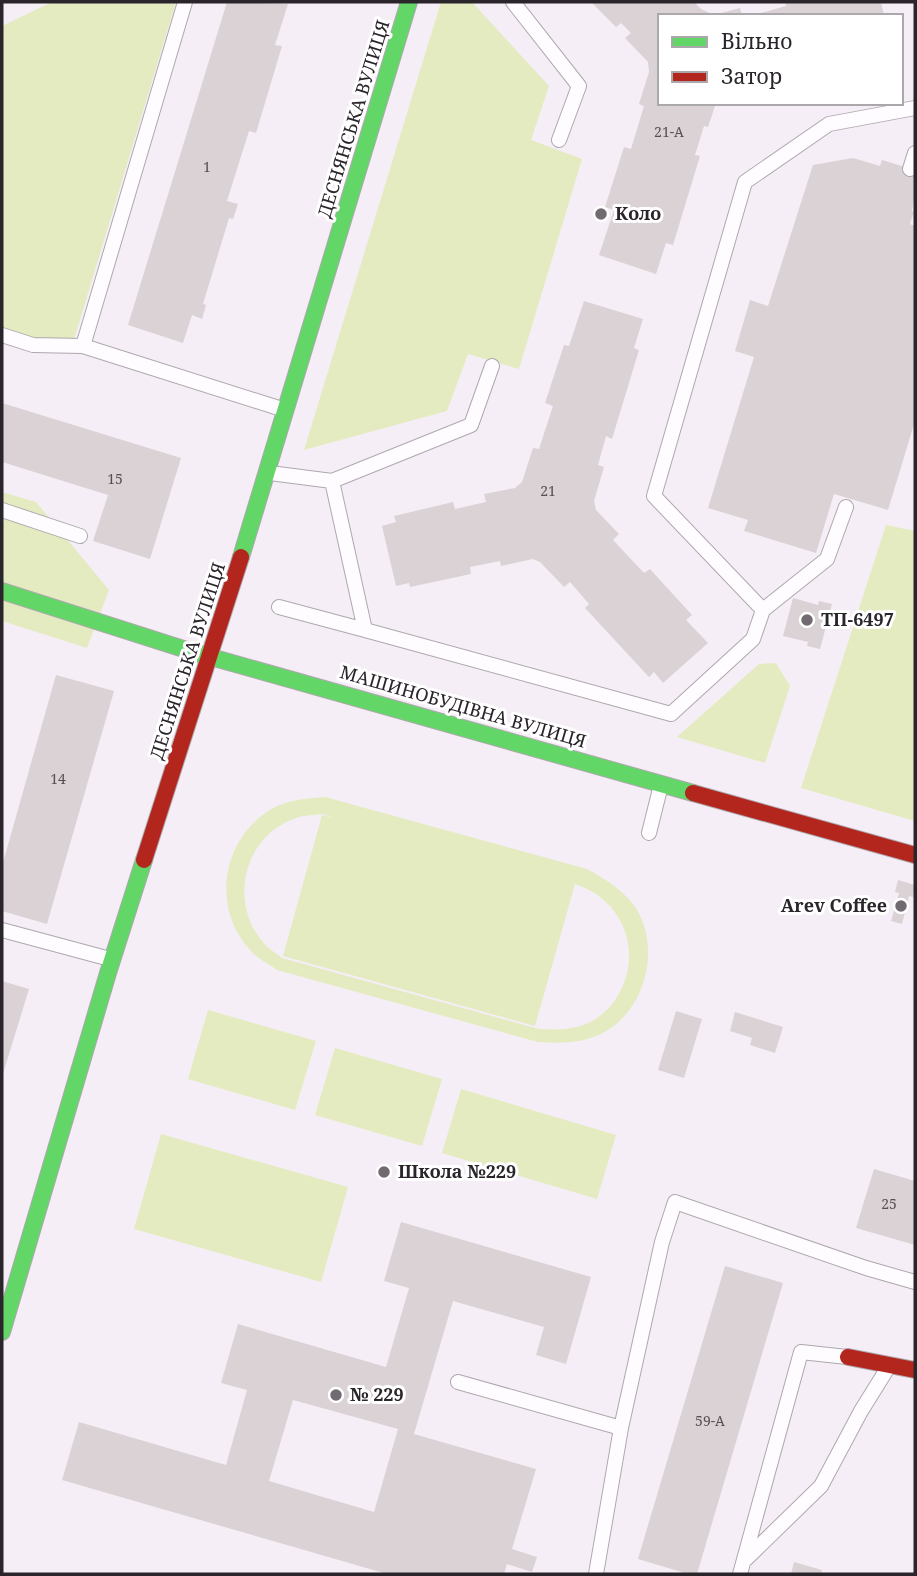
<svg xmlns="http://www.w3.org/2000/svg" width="917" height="1576" font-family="'Noto Serif',serif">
	<rect width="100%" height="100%" fill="#f6eef6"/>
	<path fill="#e4ebc0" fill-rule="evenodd" d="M 52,2 L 176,2 L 73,343 L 32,342 L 2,332 L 2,26 Z
		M 441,2 L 472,2 L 549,86 L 531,140 L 582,159 L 519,369 L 468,354 L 447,411 L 304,450 Z
		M 2,492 L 36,502 L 109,590 L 87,648 L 2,621 Z
		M 886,525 L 915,531 L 915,821 L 801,788 Z
		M 776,663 L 790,686 L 765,763 L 677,737 L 759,664 Z
		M 325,797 L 587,869 C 605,879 620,888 633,904 C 664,946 645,1017 596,1036 C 577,1044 559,1043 538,1042 L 277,970 C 269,964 258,959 251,951 C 213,911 220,846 264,814 C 282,800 303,799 325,797 ZM 323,814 L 334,818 L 322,815 L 283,956 L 535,1026 L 575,884 C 625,900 645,956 615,1000 C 608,1010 597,1020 586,1024 C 570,1030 555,1030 539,1029 L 282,958 C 276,953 267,948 262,941 C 228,900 245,835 296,818 C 304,815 315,815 323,814 Z
		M 208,1010 L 316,1041 L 295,1110 L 188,1079 Z
		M 335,1048 L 442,1079 L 422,1146 L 315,1115 Z
		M 461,1089 L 616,1135 L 597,1199 L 442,1153 Z
		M 161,1134 L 348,1187 L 321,1282 L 134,1229 Z"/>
	<path fill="#dad2d4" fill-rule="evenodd" d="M 227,2 L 288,4 L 275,45 L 282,46 L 256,133 L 249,131 L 227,201 L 238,204 L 233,219 L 229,218 L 203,304 L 206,305 L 202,319 L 192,315 L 183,343 L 128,325 Z
		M 591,2 L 694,2 L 701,9 L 714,15 L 740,8 L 742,16 L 660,16 L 660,103 L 716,103 L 708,127 L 704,126 L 695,155 L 700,156 L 673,245 L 666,243 L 656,274 L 599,255 L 614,210 L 605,207 L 624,147 L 631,149 L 644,106 L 639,104 L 649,72 L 648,62 L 625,38 L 631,33 L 621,23 L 616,27 Z
		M 785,2 L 881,2 L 884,16 L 750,16 L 786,6 Z
		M 853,158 L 880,166 L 882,160 L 915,170 L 915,191 L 912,211 L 914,212 L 910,224 L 915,226 L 915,421 L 888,510 L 834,494 L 816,553 L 744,531 L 748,520 L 708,508 L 754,357 L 735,351 L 750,300 L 768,306 L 813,165 Z
		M 584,301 L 643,319 L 634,348 L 639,350 L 612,439 L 606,436 L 598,465 L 604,467 L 594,501 L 596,510 L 619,534 L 613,540 L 644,573 L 650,569 L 692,615 L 686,620 L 708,643 L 663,683 L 654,672 L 649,677 L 585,608 L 589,604 L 570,582 L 564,587 L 540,562 L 533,559 L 501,566 L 500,561 L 470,567 L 471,574 L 410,587 L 409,583 L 396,586 L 382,526 L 396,522 L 394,516 L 453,502 L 455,509 L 486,502 L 484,494 L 515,488 L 522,482 L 533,448 L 539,449 L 553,406 L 545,403 L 564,345 L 569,346 Z
		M 2,403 L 181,458 L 150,559 L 93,541 L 108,495 L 2,462 Z
		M 793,598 L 818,605 L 819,601 L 832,604 L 820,649 L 807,646 L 808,642 L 783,636 Z
		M 56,675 L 114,691 L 47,924 L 2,911 L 2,866 Z
		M 898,880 L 915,885 L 913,897 L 909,896 L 902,924 L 891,921 L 899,893 L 895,892 Z
		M 2,981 L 29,989 L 2,1077 Z
		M 676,1011 L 702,1019 L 684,1078 L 658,1070 Z
		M 735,1012 L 783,1027 L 775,1053 L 750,1045 L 752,1038 L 730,1031 Z
		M 874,1169 L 915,1181 L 915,1245 L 856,1228 Z
		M 401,1222 L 591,1277 L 566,1364 L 536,1355 L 544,1327 L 453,1301 L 414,1434 L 536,1469 L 512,1549 L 537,1557 L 532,1572 L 507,1564 L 504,1574 L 387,1574 L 62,1480 L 79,1422 L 226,1465 L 247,1390 L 221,1383 L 238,1324 L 386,1367 L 409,1288 L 384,1281 ZM 293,1400 L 398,1429 L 374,1512 L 269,1481 Z
		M 725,1266 L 783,1283 L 697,1574 L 688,1574 L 638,1559 Z
		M 794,1562 L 822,1570 L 821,1574 L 791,1574 Z"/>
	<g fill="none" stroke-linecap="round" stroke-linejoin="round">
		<defs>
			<path id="lane" d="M 513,2 L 579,86 L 559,140
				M 910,169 L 915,153
				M 2,335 L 33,345 L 83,346 L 285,410
				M 83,346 L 185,2
				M 270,473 L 332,481 L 471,425 L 492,366
				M 332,481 L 365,630 L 671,714 L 753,639 L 763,610 L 827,559 L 846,507
				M 2,510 L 80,536
				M 279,607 L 365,630
				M 763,610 L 654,496 L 745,182 L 829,124 L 915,108
				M 649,833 L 661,785
				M 2,930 L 110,959
				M 458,1382 L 621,1428
				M 746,1559 L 821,1486 L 861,1411 L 889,1366
				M 596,1574 L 621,1428 L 662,1242 L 675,1202 L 866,1268 L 915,1282
				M 740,1574 L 801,1352 L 847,1357"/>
			<path id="fast" d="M 241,557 L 409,2
				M 2,591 L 193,652 L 693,793
				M 2,1332 L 108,973 L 144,860"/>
			<path id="jam" d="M 693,793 L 915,855
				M 144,860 L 241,557
				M 848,1357 L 915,1370"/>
		</defs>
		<use href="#lane" stroke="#aea8ae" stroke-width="16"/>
		<use href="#fast" stroke="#aea8ae" stroke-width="18"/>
		<use href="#jam" stroke="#aea8ae" stroke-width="18"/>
		<use href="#lane" stroke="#fefcfe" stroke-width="14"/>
		<use href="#fast" stroke="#63d668" stroke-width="16"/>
		<use href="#jam" stroke="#b3261e" stroke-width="16"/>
	</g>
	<g fill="#716b71" stroke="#fff" stroke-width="2.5">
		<circle cx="601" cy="214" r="7"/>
		<circle cx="807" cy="620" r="7"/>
		<circle cx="901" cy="906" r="7"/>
		<circle cx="384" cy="1172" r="7"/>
		<circle cx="336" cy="1395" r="7"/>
	</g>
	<g text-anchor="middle" stroke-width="6" stroke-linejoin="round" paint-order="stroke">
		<g font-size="14" fill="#565054">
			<text x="669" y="137">21-А</text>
			<text x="207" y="172">1</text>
			<text x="115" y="484">15</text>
			<text x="548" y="496">21</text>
			<text x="58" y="784">14</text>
			<text x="889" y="1209">25</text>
			<text x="710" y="1426">59-А</text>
		</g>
		<g font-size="18" fill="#2a252a" stroke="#fff">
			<text transform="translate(354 119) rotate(-73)" y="6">ДЕСНЯНСЬКА ВУЛИЦЯ</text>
			<text transform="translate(188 661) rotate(-72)" y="6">ДЕСНЯНСЬКА ВУЛИЦЯ</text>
			<text transform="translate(463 707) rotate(16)" y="6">МАШИНОБУДІВНА ВУЛИЦЯ</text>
		</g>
		<g font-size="18" font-weight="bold" fill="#2a252a" stroke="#fff" text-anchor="start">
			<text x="615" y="220">Коло</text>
			<text x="821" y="626">ТП-6497</text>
			<text x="887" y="912" text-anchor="end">Arev Coffee</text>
			<text x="398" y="1178">Школа №229</text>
			<text x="350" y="1401">№ 229</text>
		</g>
	</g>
	<rect width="917" height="1576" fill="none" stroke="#2a252a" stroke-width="7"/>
	<rect x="658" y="14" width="245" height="91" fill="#ffffff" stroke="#aaa8aa" stroke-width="2"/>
	<rect x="672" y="37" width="35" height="10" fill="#63d668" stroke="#aaa8aa" stroke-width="2"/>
	<text x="721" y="49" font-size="21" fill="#2a252a">Вільно</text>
	<rect x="672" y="72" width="35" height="10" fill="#b3261e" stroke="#aaa8aa" stroke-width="2"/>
	<text x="721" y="84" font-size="21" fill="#2a252a">Затор</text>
</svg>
